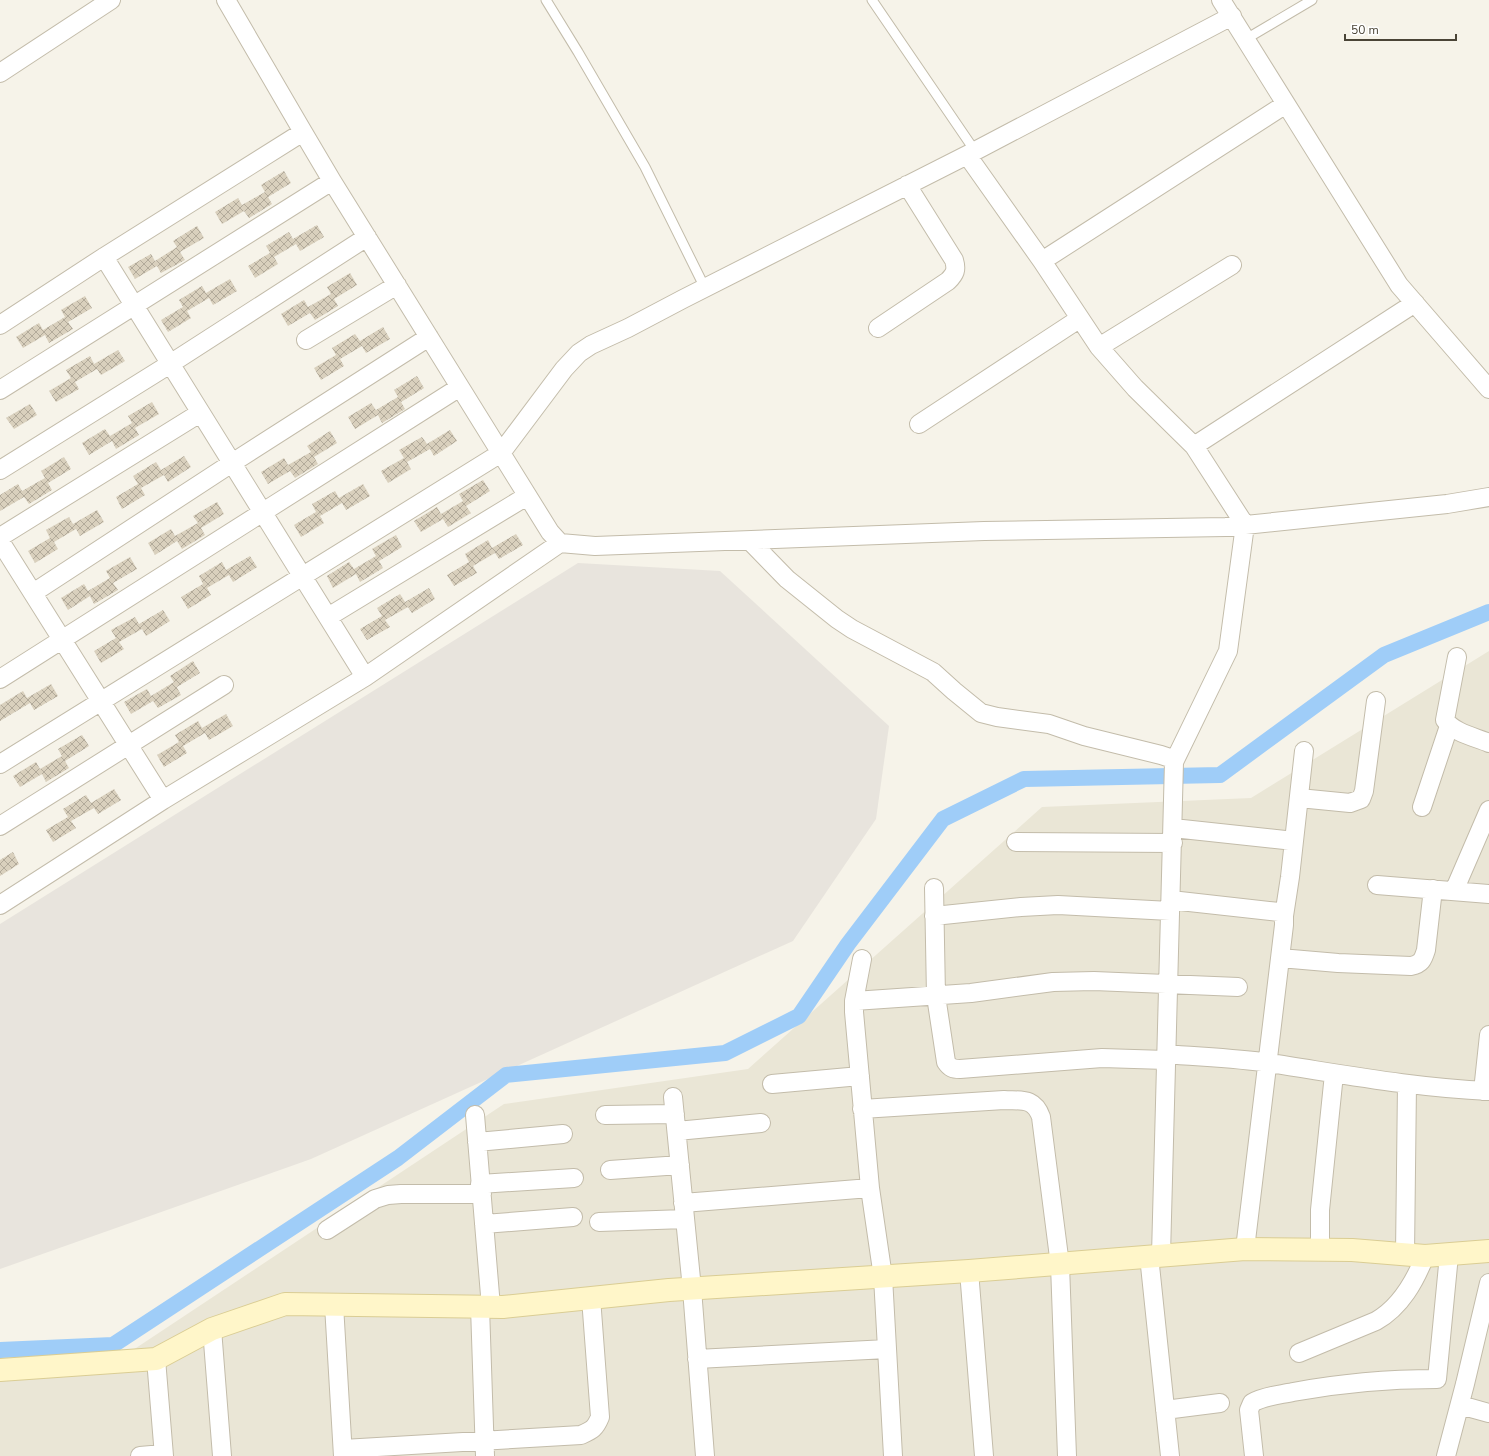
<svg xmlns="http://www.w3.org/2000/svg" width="1489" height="1456" font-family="'Nunito Sans',sans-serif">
	<defs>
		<pattern id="building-cross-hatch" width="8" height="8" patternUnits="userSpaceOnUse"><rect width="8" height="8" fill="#d9d0bd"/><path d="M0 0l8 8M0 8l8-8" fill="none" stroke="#b2aa9a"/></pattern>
	</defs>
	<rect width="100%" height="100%" fill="#f6f3e9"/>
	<path fill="#eae6d6" d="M 1489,651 L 1489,1456 L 0,1456 L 0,1354 L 133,1350 L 504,1104 L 748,1069 L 1042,807 L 1251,798 Z"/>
	<path fill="#e8e4dd" d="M 578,563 L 720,571 L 889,726 L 876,819 L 793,941 L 311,1159 L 0,1269 L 0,924 Z"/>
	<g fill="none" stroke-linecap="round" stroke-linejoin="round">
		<path stroke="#9fcdf8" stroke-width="16" d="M 0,1350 L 113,1345 L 398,1158 L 506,1075 L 725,1053 L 799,1016 L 848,944 L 943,819 L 1024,779 L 1220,775 L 1384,655 L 1489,612"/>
	</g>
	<path fill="url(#building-cross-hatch)" d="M 284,171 L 291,183 L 268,197 L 272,204 L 249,218 L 244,211 L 222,224 L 215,212 L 238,198 L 242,205 L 265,192 L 261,185 Z
		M 317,225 L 324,237 L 300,251 L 296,244 L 274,257 L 278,264 L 255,278 L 248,266 L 270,253 L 266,246 L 289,232 L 293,239 Z
		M 197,226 L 204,238 L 180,252 L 185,260 L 161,273 L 157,266 L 135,279 L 128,267 L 151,254 L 155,261 L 177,247 L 173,241 Z
		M 350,273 L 357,285 L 334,299 L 338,306 L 315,320 L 310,313 L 288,326 L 281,314 L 304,300 L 308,307 L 331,294 L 327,287 Z
		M 230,279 L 237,291 L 213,305 L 209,298 L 187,311 L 191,318 L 168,332 L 161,320 L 183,307 L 179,300 L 202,286 L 206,293 Z
		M 85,296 L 92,308 L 68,322 L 73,329 L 49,343 L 45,335 L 23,348 L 16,337 L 39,323 L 43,330 L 65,317 L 61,310 Z
		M 383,327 L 390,339 L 366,353 L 362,346 L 340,359 L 344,366 L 321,380 L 314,368 L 336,355 L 332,348 L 355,334 L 360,341 Z
		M 118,350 L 125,361 L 101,375 L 97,369 L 75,382 L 79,389 L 56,402 L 49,391 L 71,378 L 66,370 L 90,356 L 94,364 Z
		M 417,376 L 424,388 L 401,402 L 405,409 L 382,423 L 378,415 L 355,429 L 348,417 L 371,403 L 376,410 L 398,397 L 394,390 Z
		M 152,402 L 159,414 L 135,428 L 139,435 L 116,449 L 112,441 L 89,455 L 82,443 L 105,429 L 110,436 L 132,423 L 128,416 Z
		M 30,404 L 37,415 L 14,429 L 6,418 Z
		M 450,430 L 457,441 L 434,456 L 430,449 L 407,462 L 411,469 L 388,483 L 381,471 L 404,458 L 399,450 L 422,437 L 427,444 Z
		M 330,431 L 337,443 L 314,457 L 318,464 L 295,478 L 290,471 L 268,484 L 261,472 L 284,458 L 288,465 L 311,452 L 307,446 Z
		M 184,456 L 191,467 L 168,482 L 164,475 L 141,488 L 145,495 L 122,509 L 116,497 L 138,484 L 133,476 L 156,462 L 161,470 Z
		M 64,457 L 71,469 L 48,483 L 52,490 L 29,504 L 24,497 L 0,511 L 0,495 L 18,484 L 22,491 L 45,478 L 41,471 Z
		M 483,480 L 490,491 L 466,506 L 471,513 L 448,527 L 443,519 L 421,532 L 414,521 L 437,507 L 441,514 L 463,501 L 459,494 Z
		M 363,484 L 370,496 L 346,510 L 342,503 L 320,516 L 324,523 L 301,537 L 294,525 L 316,512 L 312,504 L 335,491 L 339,498 Z
		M 217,502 L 224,514 L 201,528 L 205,535 L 182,549 L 177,541 L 155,555 L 148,543 L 171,529 L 175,536 L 198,523 L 193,516 Z
		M 97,510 L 104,522 L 80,536 L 76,529 L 54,542 L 58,549 L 35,563 L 28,551 L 50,538 L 46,530 L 69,517 L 73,524 Z
		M 516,534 L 523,545 L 499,559 L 495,553 L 473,566 L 477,573 L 454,586 L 447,575 L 469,562 L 465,554 L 488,540 L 492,548 Z
		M 396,535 L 402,547 L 379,561 L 383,568 L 360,582 L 356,574 L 333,588 L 327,576 L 349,562 L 354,569 L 376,556 L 372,549 Z
		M 250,556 L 257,567 L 233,582 L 229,575 L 207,588 L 211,595 L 188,609 L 181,597 L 203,584 L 199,576 L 222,562 L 226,570 Z
		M 130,557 L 137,569 L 113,583 L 118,590 L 94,604 L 90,596 L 68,610 L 61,598 L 84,584 L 88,591 L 110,578 L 106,571 Z
		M 429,588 L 435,599 L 412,613 L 408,607 L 385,620 L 390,627 L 367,640 L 360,629 L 382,616 L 377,608 L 400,594 L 405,602 Z
		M 163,610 L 170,621 L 146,636 L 142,629 L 119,642 L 124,649 L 101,663 L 94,651 L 116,638 L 111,630 L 135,617 L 139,624 Z
		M 193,661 L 200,673 L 177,687 L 170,676 Z
		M 174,682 L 181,695 L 158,708 L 153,701 L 131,714 L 124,702 L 147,689 L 151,696 Z
		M 51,684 L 58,696 L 34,710 L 30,703 L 0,721 L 0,705 L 23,691 L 27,698 Z
		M 226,714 L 233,726 L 209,740 L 205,733 L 183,746 L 187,753 L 164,767 L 157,755 L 179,742 L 175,735 L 198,721 L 202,728 Z
		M 82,735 L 89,746 L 65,761 L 69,768 L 46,782 L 42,774 L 20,787 L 13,776 L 36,762 L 40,769 L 62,756 L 58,749 Z
		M 114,789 L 121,800 L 98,814 L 94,808 L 71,821 L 76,828 L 53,842 L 46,830 L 68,817 L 63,809 L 86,795 L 91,803 Z
		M 13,852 L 19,864 L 0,876 L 0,860 Z"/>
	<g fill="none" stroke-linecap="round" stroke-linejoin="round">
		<defs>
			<path id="lane" d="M 546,0 L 578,52 L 645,167 L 705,288
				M 872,0 L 975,151
				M 1246,39 L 1312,0"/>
			<path id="street" d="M 226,0 L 303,132 L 332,181 L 550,532 L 560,543 L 595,546 L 984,531 L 1226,527 L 1447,504 L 1489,497
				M 1221,0 L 1399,285 L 1489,389
				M 0,73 L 111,0
				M 967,155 L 1042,261 L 1099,347 L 1135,388 L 1194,446 L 1245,525 L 1228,651 L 1174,762
				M 104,257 L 365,677
				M 1042,261 L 1286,104
				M 0,325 L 104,257 L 303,132
				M 878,328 L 948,281 C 955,274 957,270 954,260 L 907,185
				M 306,340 L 397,285
				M 1099,347 L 1232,265
				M 0,390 L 332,181
				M 919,424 L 1079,319
				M 1194,446 L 1415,303
				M 0,470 L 170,364 L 367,237
				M 0,537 L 200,413
				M 0,541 L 163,800
				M 750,541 L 787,579 L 837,619 L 852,629 L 933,672 L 954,691 L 981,713 L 997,717 L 1049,724 L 1084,736 L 1161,755 L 1170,758 L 1174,762 L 1161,1255
				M 33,593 L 232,463 L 429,337
				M 328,617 L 527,496
				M 1457,657 L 1445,720 C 1454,733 1475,737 1489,743
				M 0,679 L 460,387
				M 0,764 L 501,453 L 564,369 L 579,353 L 591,345 L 628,328 L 683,299 L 975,151 L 1232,16
				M 1299,798 L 1350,803 L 1361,799 L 1364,791 L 1376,701
				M 1422,807 L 1449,726
				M 0,826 L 224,685
				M 1173,828 L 1294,841
				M 1016,842 L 1173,843
				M 1377,885 L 1489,894
				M 934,888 L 936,996 L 946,1062 C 950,1068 953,1069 960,1069 L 1102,1058 L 1166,1060
				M 1454,891 L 1489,810
				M 1171,900 L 1279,912 L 1284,916 L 1284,925 L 1245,1249
				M 0,905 L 163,800 L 365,677 L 560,543
				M 934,916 L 1021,907 L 1058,905 L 1170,911
				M 1284,916 L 1290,877 L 1304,751
				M 1280,958 L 1338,963 L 1411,966 C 1421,964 1423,960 1426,950 L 1433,889
				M 854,1001 L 862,959
				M 1166,1054 C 1200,1057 1235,1058 1269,1063 C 1342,1074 1415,1088 1489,1091
				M 772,1084 L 860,1076
				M 1483,1091 L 1489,1035
				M 673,1097 L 692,1289 L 705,1456
				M 862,1109 L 1004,1100 C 1021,1101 1034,1097 1041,1117 L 1060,1265 L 1067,1456
				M 475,1115 L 491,1307
				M 605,1115 L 675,1114
				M 677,1131 L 761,1123
				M 477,1142 L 563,1134
				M 610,1170 L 680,1165
				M 480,1184 L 574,1178
				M 683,1203 L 870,1188
				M 599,1222 L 685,1219
				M 484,1224 L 573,1217
				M 327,1230 L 375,1199 L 388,1195 L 401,1194 L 482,1194
				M 1320,1250 L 1320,1210 L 1334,1074
				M 1405,1254 L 1407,1084
				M 1149,1256 L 1170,1456
				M 969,1271 L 984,1456
				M 334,1305 L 343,1456
				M 480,1307 L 485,1456
				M 212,1329 L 222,1456
				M 1299,1353 L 1376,1321 C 1401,1307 1415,1281 1425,1256
				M 156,1359 L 164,1456
				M 697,1359 L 887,1349
				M 1460,1405 L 1489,1413
				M 1165,1410 L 1220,1403
				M 343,1449 L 581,1435 C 592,1430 595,1429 600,1417 L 591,1298
				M 140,1456 L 163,1454
				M 893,1456 L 883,1277 L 870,1188 L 854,1012 L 854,1001 L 971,993 L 1053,982 L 1094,981 L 1238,987
				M 1254,1456 L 1249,1410 L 1252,1403 C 1264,1396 1279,1395 1293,1392 C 1341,1383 1389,1379 1437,1379 L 1449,1255
				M 1446,1456 L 1465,1384 L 1489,1283"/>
			<path id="secondary" d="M 0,1370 L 156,1359 L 212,1329 L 285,1304 L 503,1307 L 669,1290 L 969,1271 L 1245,1249 L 1352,1250 L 1425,1256 L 1489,1251"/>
		</defs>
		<use href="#lane" stroke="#c3bcaa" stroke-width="11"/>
		<use href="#street" stroke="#c3bcaa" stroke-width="20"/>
		<use href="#secondary" stroke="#dacd94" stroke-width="24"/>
		<use href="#lane" stroke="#fff" stroke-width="9"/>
		<use href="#street" stroke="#fff" stroke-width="18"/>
		<use href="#secondary" stroke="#fff6c9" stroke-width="22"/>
	</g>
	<path d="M1345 34v6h111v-6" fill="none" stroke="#4a4436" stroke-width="2"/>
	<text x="1351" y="34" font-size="12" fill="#4a4436" stroke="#ffffff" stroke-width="3" paint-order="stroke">50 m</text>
</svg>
